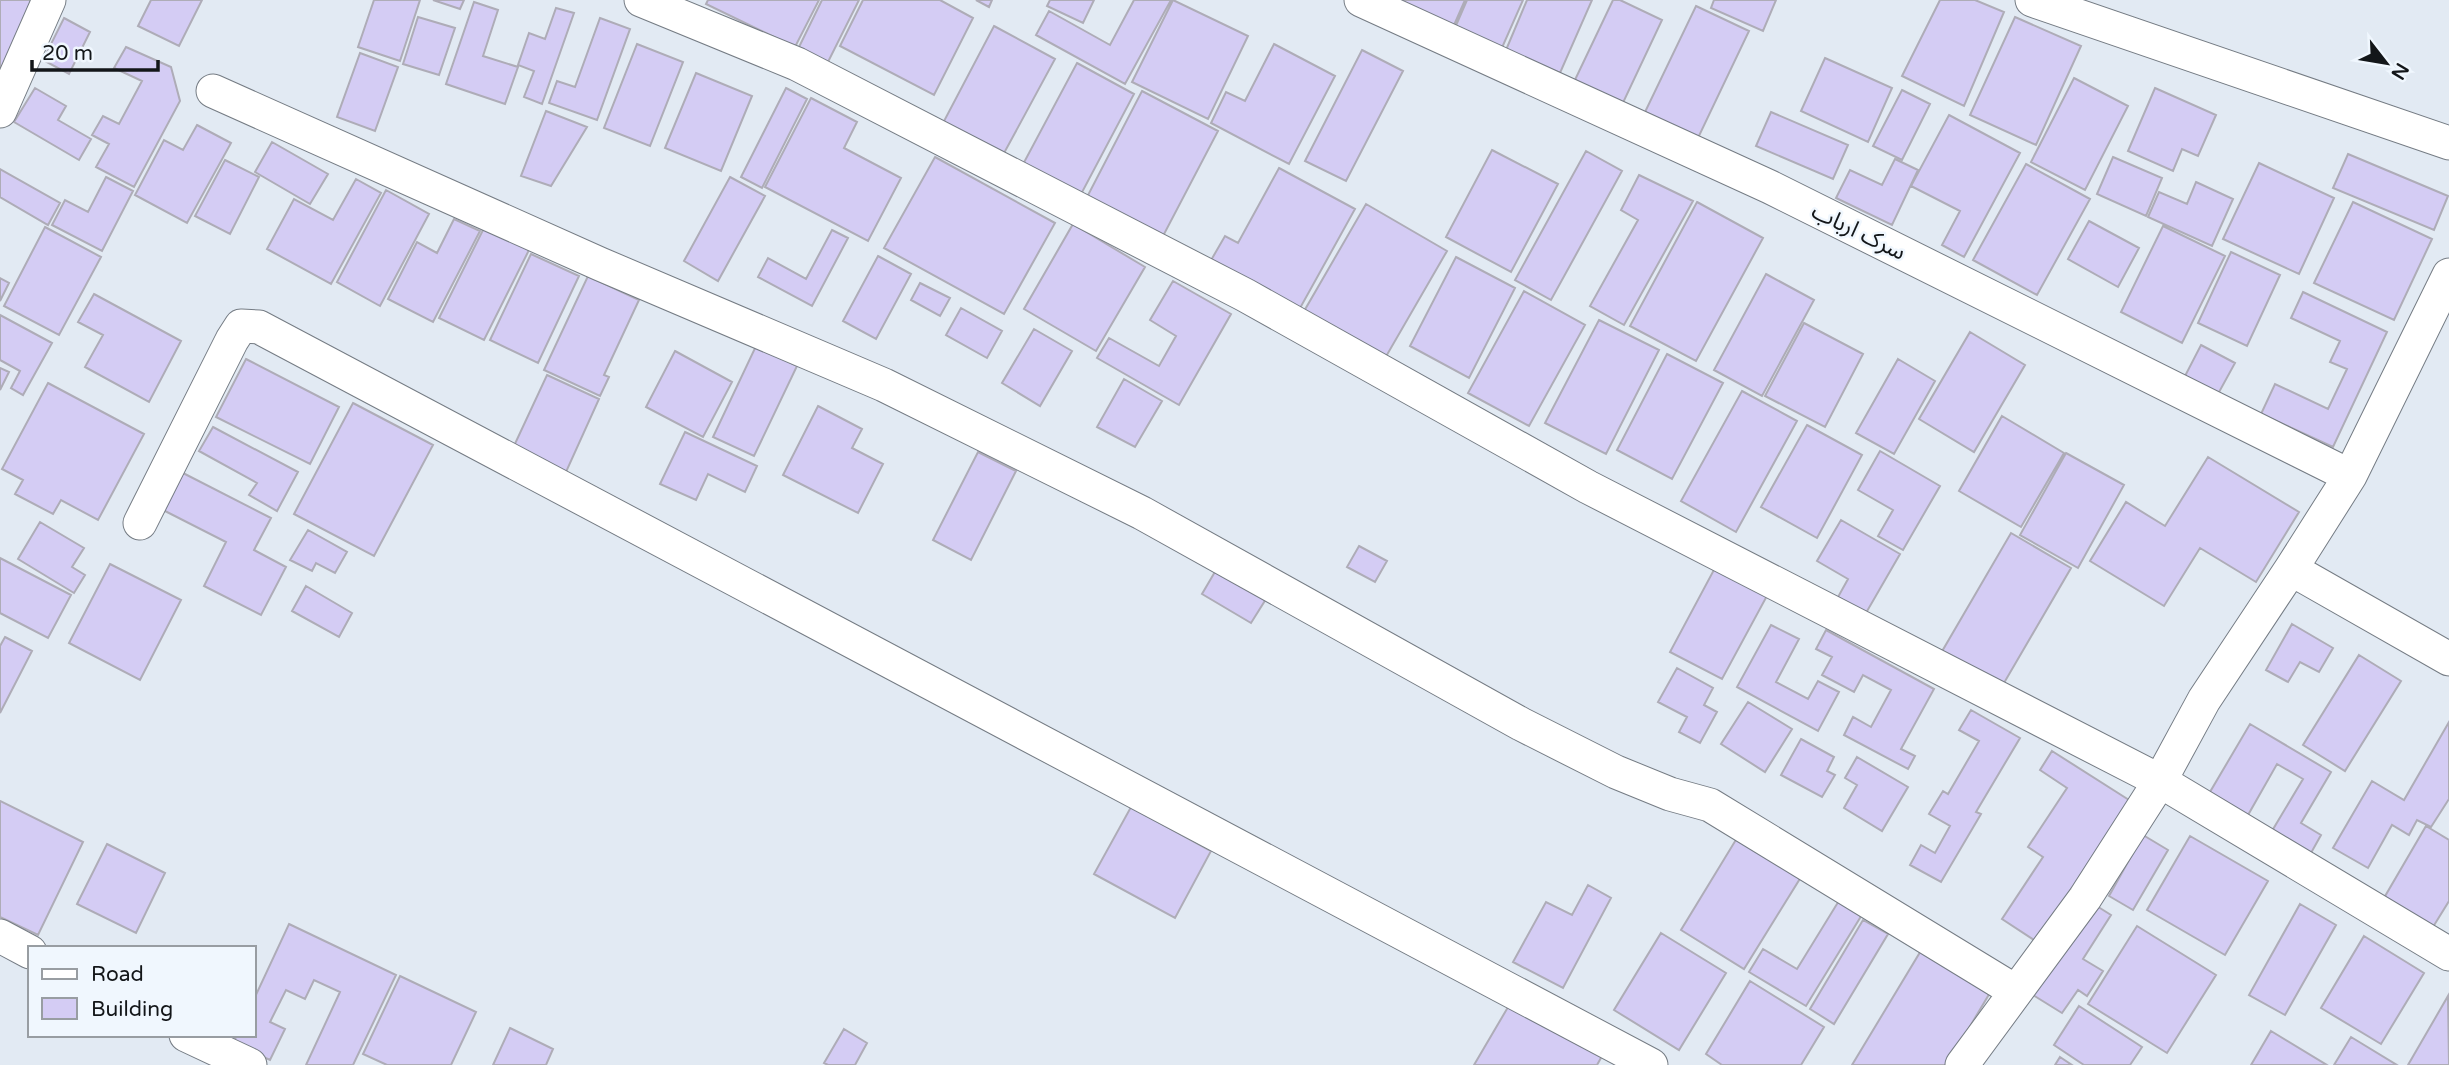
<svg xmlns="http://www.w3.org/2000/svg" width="2449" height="1065" font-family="'Varela Round','Noto Sans Arabic',sans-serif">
	<rect width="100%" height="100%" fill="#e2eaf3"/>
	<path fill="#d4ccf4" stroke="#aeacb7" stroke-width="2" d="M 0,0 L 29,0 L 37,4 L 0,82 Z
		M 151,0 L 202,0 L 179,46 L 138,26 Z
		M 374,0 L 420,0 L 400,61 L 358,47 Z
		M 433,0 L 464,0 L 460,9 Z
		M 708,0 L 819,0 L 795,47 L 706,4 Z
		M 822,0 L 859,0 L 827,64 L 798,49 Z
		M 863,0 L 940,0 L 973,18 L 934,95 L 840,46 Z
		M 976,0 L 992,0 L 989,7 Z
		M 1050,0 L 1094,0 L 1083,23 L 1047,6 Z
		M 1134,0 L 1171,0 L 1125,84 L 1036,35 L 1049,11 L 1110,45 Z
		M 1173,0 L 1248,36 L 1208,119 L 1132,82 Z
		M 1375,0 L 1465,0 L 1451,32 Z
		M 1467,0 L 1523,0 L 1501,50 L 1454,30 Z
		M 1527,0 L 1592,0 L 1560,73 L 1506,50 Z
		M 1613,0 L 1620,0 L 1662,20 L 1621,107 L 1573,84 Z
		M 1714,0 L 1776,0 L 1763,31 L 1711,8 Z
		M 1940,0 L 1975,0 L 2004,12 L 1964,106 L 1902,76 Z
		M 474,2 L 498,10 L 483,56 L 518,67 L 505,104 L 446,84 Z
		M 1696,6 L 1749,31 L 1698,138 L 1645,112 Z
		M 556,8 L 574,13 L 542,104 L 524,97 L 534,71 L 518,65 L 529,33 L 545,39 Z
		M 418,17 L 455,28 L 439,75 L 403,64 Z
		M 2015,17 L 2081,46 L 2036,145 L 1970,115 Z
		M 64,18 L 90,32 L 69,74 L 43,60 Z
		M 600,18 L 630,29 L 597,120 L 549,103 L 557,81 L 575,87 Z
		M 994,26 L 1055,59 L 1003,155 L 943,123 Z
		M 637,44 L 683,62 L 650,146 L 604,128 Z
		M 1274,44 L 1335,76 L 1289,164 L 1211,123 L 1226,92 L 1245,101 Z
		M 126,47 L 171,67 L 180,101 L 134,187 L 96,167 L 109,144 L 92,135 L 103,116 L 119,124 L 142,81 L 114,68 Z
		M 1362,50 L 1403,71 L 1346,181 L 1305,161 Z
		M 360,53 L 398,67 L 375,131 L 337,117 Z
		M 1825,58 L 1892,88 L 1868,142 L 1801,111 Z
		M 1077,63 L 1134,94 L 1079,198 L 1021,168 Z
		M 696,73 L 752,96 L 721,171 L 665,148 Z
		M 2074,78 L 2128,106 L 2085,190 L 2031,162 Z
		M 35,88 L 66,106 L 58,120 L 91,139 L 79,160 L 14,122 Z
		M 786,88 L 807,99 L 762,188 L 741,177 Z
		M 2155,88 L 2216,115 L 2198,156 L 2182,149 L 2173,171 L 2128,151 Z
		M 1902,90 L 1930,104 L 1902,160 L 1873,146 Z
		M 1142,91 L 1218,131 L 1162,238 L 1086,199 Z
		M 811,98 L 857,122 L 844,148 L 901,178 L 868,241 L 765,187 Z
		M 546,111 L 587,127 L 551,186 L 521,176 Z
		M 1771,112 L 1848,145 L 1833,179 L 1756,146 Z
		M 1949,115 L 2020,153 L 1964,257 L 1942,245 L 1960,211 L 1911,186 Z
		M 197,125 L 231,143 L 187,223 L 135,195 L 164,140 L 183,150 Z
		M 272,142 L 328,174 L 310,204 L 255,172 Z
		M 1492,150 L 1558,184 L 1511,272 L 1446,237 Z
		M 1586,151 L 1622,171 L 1551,300 L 1515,280 Z
		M 2348,154 L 2448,196 L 2434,230 L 2333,188 Z
		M 935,157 L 1055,223 L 1004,314 L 884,248 Z
		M 2113,157 L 2162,178 L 2146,216 L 2097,194 Z
		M 1895,159 L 1918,170 L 1892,225 L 1836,198 L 1850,170 L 1882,185 Z
		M 225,160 L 259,177 L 230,234 L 195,216 Z
		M 2259,163 L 2334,198 L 2299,274 L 2223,239 Z
		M 2026,164 L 2090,199 L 2037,295 L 1973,260 Z
		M 1279,168 L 1355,209 L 1299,310 L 1210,262 L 1225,236 L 1238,243 Z
		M 0,169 L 60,203 L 48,225 L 0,197 Z
		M 1639,175 L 1693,201 L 1624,325 L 1590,306 L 1638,220 L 1621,210 Z
		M 106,177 L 133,191 L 102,251 L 52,225 L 65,200 L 88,212 Z
		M 730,177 L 765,196 L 718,281 L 684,261 Z
		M 356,179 L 381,193 L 331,284 L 267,249 L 294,199 L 333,220 Z
		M 2196,182 L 2233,199 L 2212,246 L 2148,217 L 2159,192 L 2187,204 Z
		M 386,190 L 429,214 L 380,306 L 337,282 Z
		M 1697,202 L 1763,238 L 1696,361 L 1630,326 Z
		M 2353,202 L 2432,239 L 2394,320 L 2314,283 Z
		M 1366,204 L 1447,251 L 1384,360 L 1303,313 Z
		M 454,219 L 480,231 L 433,322 L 388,299 L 417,242 L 437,253 Z
		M 2089,221 L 2139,248 L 2118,287 L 2068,259 Z
		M 1073,224 L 1145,267 L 1096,351 L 1024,309 Z
		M 2163,226 L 2225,256 L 2182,343 L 2121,312 Z
		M 45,227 L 101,257 L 59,335 L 4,306 Z
		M 484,228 L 529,250 L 484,340 L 439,318 Z
		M 832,230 L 848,238 L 812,306 L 758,277 L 768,258 L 806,279 Z
		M 2231,252 L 2280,275 L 2247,346 L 2198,323 Z
		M 531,254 L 579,276 L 538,363 L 490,340 Z
		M 878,256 L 911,274 L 876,339 L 843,321 Z
		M 1456,257 L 1515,288 L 1469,378 L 1410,346 Z
		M 1766,274 L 1814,300 L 1762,396 L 1714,370 Z
		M 588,276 L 639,300 L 604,375 L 609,377 L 600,396 L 544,370 Z
		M 0,278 L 9,283 L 0,301 Z
		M 1173,281 L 1231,314 L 1179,405 L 1097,358 L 1109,338 L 1159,366 L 1176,336 L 1150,320 Z
		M 920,283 L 950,298 L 940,316 L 911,300 Z
		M 1524,291 L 1585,325 L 1529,426 L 1468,393 Z
		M 2303,292 L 2387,332 L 2333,447 L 2261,414 L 2275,384 L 2328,409 L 2347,369 L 2330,362 L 2340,341 L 2291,318 Z
		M 94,294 L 181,341 L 149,402 L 85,367 L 103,335 L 78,322 Z
		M 961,308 L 1002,331 L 987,358 L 946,335 Z
		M 0,315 L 52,343 L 23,395 L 11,388 L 20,371 L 0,360 Z
		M 1599,320 L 1659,350 L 1606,454 L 1545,423 Z
		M 1804,323 L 1863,354 L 1825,427 L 1765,396 Z
		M 1034,329 L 1072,351 L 1040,406 L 1002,383 Z
		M 1970,332 L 2025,365 L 1974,452 L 1919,419 Z
		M 2201,345 L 2235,363 L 2218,394 L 2185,376 Z
		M 756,346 L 797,366 L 754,456 L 713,437 Z
		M 675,351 L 732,382 L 703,437 L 646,407 Z
		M 1667,354 L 1723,383 L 1672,479 L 1617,450 Z
		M 246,359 L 339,407 L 310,464 L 216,417 Z
		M 1898,359 L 1935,381 L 1894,454 L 1856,433 Z
		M 0,368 L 9,372 L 0,390 Z
		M 547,375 L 599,399 L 566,472 L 513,448 Z
		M 1124,379 L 1162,401 L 1135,447 L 1097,427 Z
		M 48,383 L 144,434 L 98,520 L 61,500 L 53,514 L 15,494 L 23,480 L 2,469 Z
		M 1742,391 L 1797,421 L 1736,532 L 1681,501 Z
		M 353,403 L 433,445 L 374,556 L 294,514 Z
		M 818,406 L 862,429 L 852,448 L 883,464 L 858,513 L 783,475 Z
		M 2002,416 L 2064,453 L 2021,527 L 1959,491 Z
		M 1807,425 L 1862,455 L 1817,538 L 1761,507 Z
		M 213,427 L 298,472 L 277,511 L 249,495 L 257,483 L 199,451 Z
		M 685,432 L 757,466 L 745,492 L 708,474 L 696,500 L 660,484 Z
		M 1880,451 L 1940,486 L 1903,550 L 1878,536 L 1893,510 L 1858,490 Z
		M 978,452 L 1016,471 L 971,560 L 933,540 Z
		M 2066,453 L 2124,485 L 2078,568 L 2020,535 Z
		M 2208,457 L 2299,512 L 2256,582 L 2200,548 L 2164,606 L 2090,561 L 2126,502 L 2165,526 Z
		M 183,473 L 271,518 L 254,550 L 286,567 L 261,615 L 204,586 L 226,542 L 163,510 Z
		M 1841,520 L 1900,554 L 1866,613 L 1838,597 L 1848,579 L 1817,561 Z
		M 40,522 L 84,548 L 72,567 L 85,575 L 74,593 L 18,559 Z
		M 308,530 L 347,552 L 335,573 L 316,563 L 312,571 L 290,560 Z
		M 2011,533 L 2071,568 L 1997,695 L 1937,660 Z
		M 1359,546 L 1387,561 L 1375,582 L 1347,567 Z
		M 0,558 L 71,595 L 48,638 L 0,613 Z
		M 110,564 L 181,600 L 140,680 L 69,643 Z
		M 1716,566 L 1768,594 L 1722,679 L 1670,652 Z
		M 1216,570 L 1266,599 L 1251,623 L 1202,594 Z
		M 306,586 L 352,613 L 339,637 L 292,611 Z
		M 2292,624 L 2333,648 L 2319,672 L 2300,662 L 2288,682 L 2266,670 Z
		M 1771,625 L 1799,639 L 1776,682 L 1808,699 L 1818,681 L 1839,692 L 1818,731 L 1737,687 Z
		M 1826,630 L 1934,689 L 1901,749 L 1915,756 L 1908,769 L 1844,735 L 1853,717 L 1871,727 L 1891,690 L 1863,675 L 1854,692 L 1822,675 L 1832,657 L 1816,649 Z
		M 5,637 L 32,651 L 0,713 L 0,646 Z
		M 2359,655 L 2401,681 L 2345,771 L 2303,745 Z
		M 1677,668 L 1713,688 L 1704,705 L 1717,712 L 1700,743 L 1679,732 L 1687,717 L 1658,702 Z
		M 1748,702 L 1792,729 L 1765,772 L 1721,744 Z
		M 1971,710 L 2020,738 L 1976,812 L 1981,814 L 1941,882 L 1910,865 L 1921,845 L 1935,853 L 1950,826 L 1929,814 L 1943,791 L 1948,794 L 1979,741 L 1959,730 Z
		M 2449,722 L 2449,799 L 2431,827 L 2417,820 L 2409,835 L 2392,825 L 2368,868 L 2333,848 L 2372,781 L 2404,800 Z
		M 2250,724 L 2331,772 L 2301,823 L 2321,835 L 2311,853 L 2272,831 L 2303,779 L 2277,764 L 2248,815 L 2210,792 Z
		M 1801,739 L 1834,757 L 1827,771 L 1835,775 L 1822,797 L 1781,775 Z
		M 2052,751 L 2129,800 L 2037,942 L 2002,919 L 2043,857 L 2028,847 L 2067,788 L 2040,770 Z
		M 1857,757 L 1908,787 L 1882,831 L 1844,808 L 1857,785 L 1845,778 Z
		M 0,801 L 83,842 L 38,935 L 0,917 Z
		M 1131,807 L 1211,851 L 1175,918 L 1094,874 Z
		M 2426,826 L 2449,840 L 2449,901 L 2433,927 L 2384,898 Z
		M 2143,835 L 2168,850 L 2133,910 L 2109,896 Z
		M 2190,836 L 2268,881 L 2225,955 L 2147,910 Z
		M 1737,838 L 1801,877 L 1744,969 L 1681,930 Z
		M 107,844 L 165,873 L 136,933 L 77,904 Z
		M 1588,885 L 1611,898 L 1563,988 L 1513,962 L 1546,902 L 1572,915 Z
		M 1840,899 L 1863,913 L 1806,1006 L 1749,972 L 1763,949 L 1797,969 Z
		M 2092,903 L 2111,915 L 2083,959 L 2103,971 L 2087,996 L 2078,990 L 2062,1013 L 2033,995 Z
		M 2300,904 L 2336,925 L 2285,1015 L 2249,995 Z
		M 1863,920 L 1888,934 L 1834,1024 L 1810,1009 Z
		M 289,924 L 396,975 L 353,1065 L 306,1065 L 340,992 L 314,980 L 305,999 L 286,990 L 270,1022 L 285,1029 L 270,1060 L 233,1043 L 237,1035 L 254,1035 L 254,999 Z
		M 2137,926 L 2216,975 L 2167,1053 L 2088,1004 Z
		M 1661,933 L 1726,973 L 1679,1050 L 1614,1010 Z
		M 2364,936 L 2424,973 L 2381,1044 L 2321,1008 Z
		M 1922,949 L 1991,991 L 1947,1065 L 1852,1065 Z
		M 400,976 L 476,1012 L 451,1065 L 387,1065 L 363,1054 Z
		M 1750,981 L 1824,1027 L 1801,1065 L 1722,1065 L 1706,1054 Z
		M 2448,996 L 2449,1065 L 2408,1065 Z
		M 1511,1002 L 1602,1056 L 1597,1065 L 1474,1065 Z
		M 2079,1006 L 2142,1047 L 2130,1065 L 2084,1065 L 2054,1045 Z
		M 510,1028 L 553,1049 L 546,1065 L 493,1065 Z
		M 844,1029 L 867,1043 L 855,1065 L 828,1065 L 824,1063 Z
		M 2271,1031 L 2327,1065 L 2251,1065 Z
		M 2351,1037 L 2397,1065 L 2334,1065 Z
		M 2060,1057 L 2072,1065 L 2055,1065 Z"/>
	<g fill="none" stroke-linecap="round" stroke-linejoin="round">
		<defs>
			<path id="street" d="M 641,0 L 797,64 L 1245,295 L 1588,487 L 2160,781 L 2449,954
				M 1361,0 L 1770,187 L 2350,476
				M 2032,0 L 2449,143
				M 213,91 L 600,264 L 884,385 L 1142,513 L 1521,724 L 1616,772 L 1670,794 L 1710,805 L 2015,991
				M 0,111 L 49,0
				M 140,523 L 232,340 L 241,326 L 259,327 L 1651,1065
				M 2291,569 L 2449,659
				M 0,936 L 30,952
				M 186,1035 L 250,1065
				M 1962,1065 L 2085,898 L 2160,781 L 2204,700 L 2291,569 L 2350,476 L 2449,275"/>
		</defs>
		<use href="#street" stroke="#757c84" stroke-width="35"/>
		<use href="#street" stroke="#fff" stroke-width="33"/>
	</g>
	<g text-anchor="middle" stroke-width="5" stroke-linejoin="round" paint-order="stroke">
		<g font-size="23" fill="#131619" stroke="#f0f7fe">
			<text transform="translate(1859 231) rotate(26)" y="8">سرک ارباب</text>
		</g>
	</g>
	<rect x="28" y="946" width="228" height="91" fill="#f0f7fe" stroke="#989da2" stroke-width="2"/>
	<rect x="42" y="969" width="35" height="10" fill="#ffffff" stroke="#989da2" stroke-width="2"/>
	<text x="91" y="981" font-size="21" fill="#131619">Road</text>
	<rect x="42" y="998" width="35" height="21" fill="#d4ccf4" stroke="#989da2" stroke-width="2"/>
	<text x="91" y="1016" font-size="21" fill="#131619">Building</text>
	<g transform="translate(2386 63) rotate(121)" stroke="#f0f7fe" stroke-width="5" paint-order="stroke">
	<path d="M0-5L12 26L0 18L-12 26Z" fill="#131619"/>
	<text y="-10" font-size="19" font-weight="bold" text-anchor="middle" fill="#131619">N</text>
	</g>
	<path d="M32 60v10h126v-10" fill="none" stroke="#131619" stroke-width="3.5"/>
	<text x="42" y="60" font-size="21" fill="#131619" stroke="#f0f7fe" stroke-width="5" paint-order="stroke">20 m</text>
</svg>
